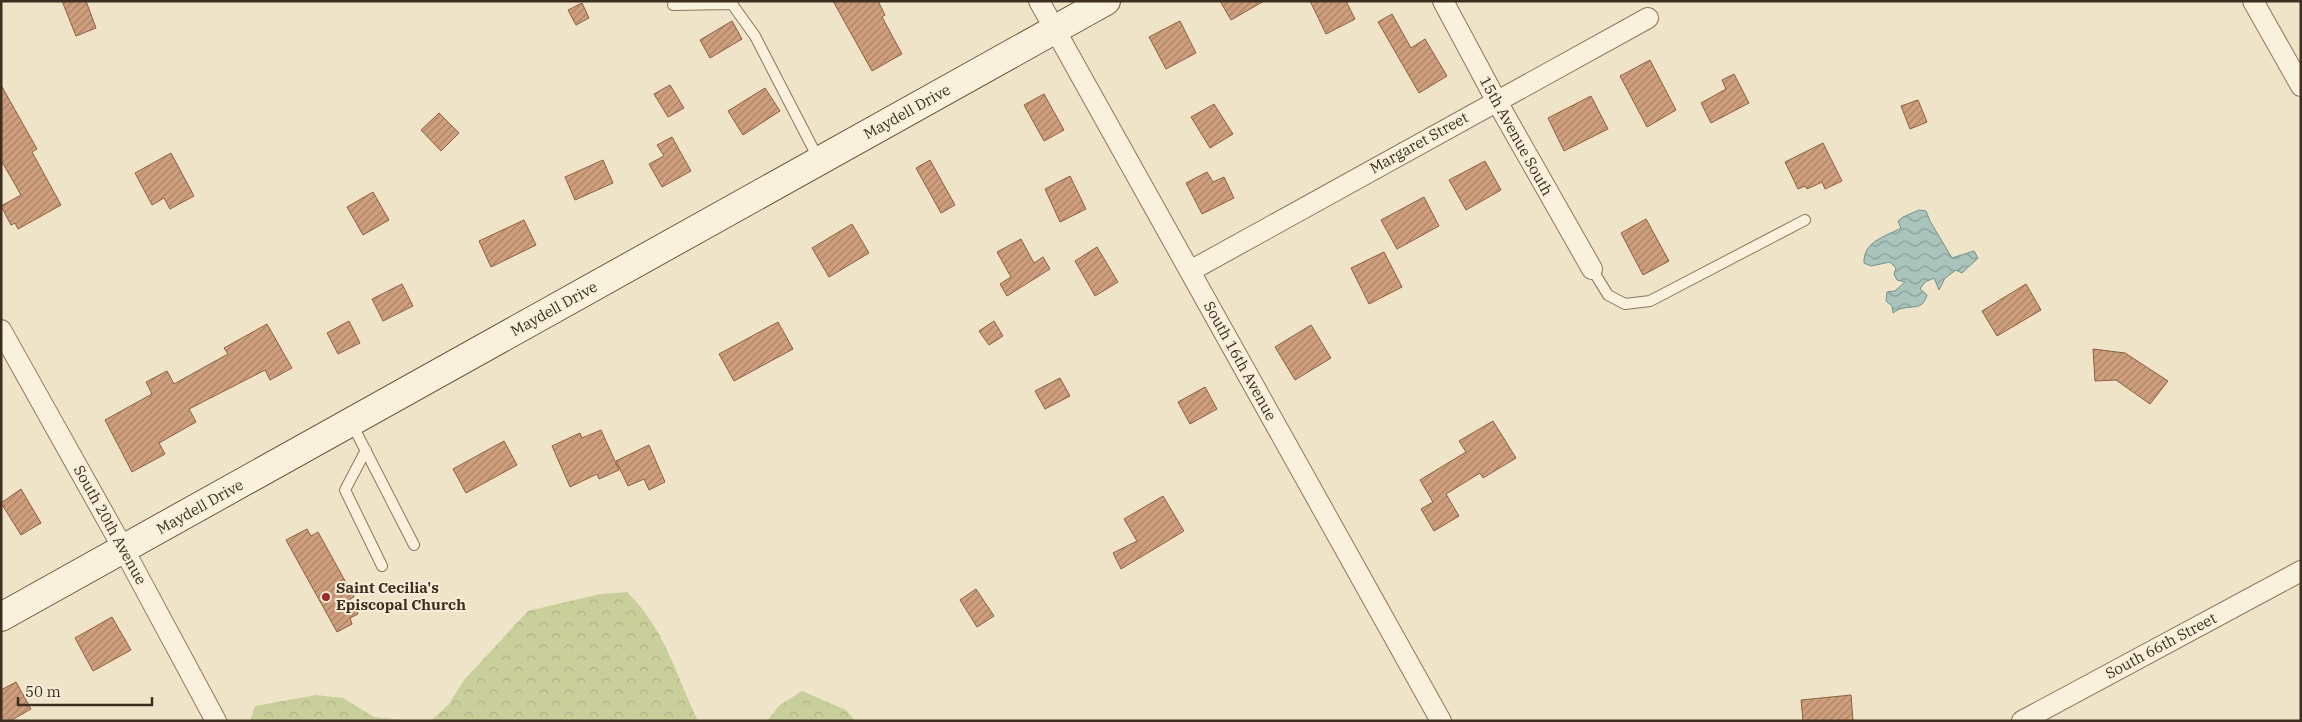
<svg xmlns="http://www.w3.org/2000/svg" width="2302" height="722" font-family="'IBM Plex Serif',serif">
	<defs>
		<pattern id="forest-crowns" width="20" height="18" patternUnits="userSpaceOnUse" patternTransform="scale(1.25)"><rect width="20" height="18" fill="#c9cf9b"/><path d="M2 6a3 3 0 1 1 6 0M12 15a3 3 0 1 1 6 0" fill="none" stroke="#aeb285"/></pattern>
		<pattern id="water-waves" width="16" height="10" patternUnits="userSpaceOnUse" patternTransform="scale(1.25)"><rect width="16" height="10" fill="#a9c4bc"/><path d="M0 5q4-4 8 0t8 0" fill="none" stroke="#8ba098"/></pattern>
		<pattern id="building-hatch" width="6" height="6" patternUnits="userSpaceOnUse" patternTransform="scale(1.25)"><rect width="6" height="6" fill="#cf9f7d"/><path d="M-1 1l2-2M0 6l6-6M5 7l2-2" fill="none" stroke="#a98266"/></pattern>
	</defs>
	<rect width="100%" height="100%" fill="#f0e4c8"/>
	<path fill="url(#forest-crowns)" d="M 627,592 C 665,629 676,675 698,721 L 431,721 L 449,704 L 464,680 L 528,611 L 600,594 Z
		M 802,691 L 846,710 L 855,721 L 767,721 L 780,705 Z
		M 316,695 L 343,698 L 374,717 L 411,721 L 250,721 L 255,706 Z"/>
	<path fill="url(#water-waves)" stroke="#6f938a" d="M 1919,210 L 1926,211 L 1930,221 L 1952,258 L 1974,251 L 1978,258 L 1962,273 L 1956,270 L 1945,278 L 1939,290 L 1934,278 L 1925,282 L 1920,289 L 1927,295 C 1923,309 1915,306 1904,308 C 1900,308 1896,311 1893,313 L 1892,306 L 1886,301 L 1887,292 L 1895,291 L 1905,282 L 1897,280 L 1894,274 L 1896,268 L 1890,262 L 1871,266 L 1864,263 C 1863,242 1884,237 1901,228 L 1898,221 L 1903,217 Z"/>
	<path fill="url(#building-hatch)" stroke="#8d5f41" d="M 62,1 L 86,1 L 96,28 L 76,36 Z
		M 833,1 L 878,1 L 885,15 L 882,17 L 902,54 L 872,71 Z
		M 1220,1 L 1264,1 L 1231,20 Z
		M 1310,1 L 1346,1 L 1355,19 L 1326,34 Z
		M 582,3 L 589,18 L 576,25 L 568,10 Z
		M 1392,14 L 1411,48 L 1425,39 L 1447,76 L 1419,93 L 1378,22 Z
		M 732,21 L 742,39 L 710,58 L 700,40 Z
		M 1180,21 L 1196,53 L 1166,69 L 1149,37 Z
		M 1650,60 L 1676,110 L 1647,127 L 1620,76 Z
		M 1734,74 L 1749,103 L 1711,123 L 1701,103 L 1726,89 L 1722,80 Z
		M 1,85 L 37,149 L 32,152 L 61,205 L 18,229 L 15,223 L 11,225 L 1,206 L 21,195 L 1,160 Z
		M 670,85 L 684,108 L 668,117 L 654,94 Z
		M 765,88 L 780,111 L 743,135 L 728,111 Z
		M 1044,94 L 1064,130 L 1044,141 L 1024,105 Z
		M 1591,96 L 1608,129 L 1564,151 L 1548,118 Z
		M 1918,100 L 1927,122 L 1910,129 L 1901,106 Z
		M 1214,104 L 1233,134 L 1210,148 L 1191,117 Z
		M 439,113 L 459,133 L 441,151 L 421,130 Z
		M 672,137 L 691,171 L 662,187 L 649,164 L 664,156 L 657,145 Z
		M 1823,143 L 1842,181 L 1825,189 L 1822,182 L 1807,189 L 1805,186 L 1798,189 L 1785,162 Z
		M 171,153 L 194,196 L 170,209 L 164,198 L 152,205 L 135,173 Z
		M 603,160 L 613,183 L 575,200 L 565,177 Z
		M 930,160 L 955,205 L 941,213 L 916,168 Z
		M 1485,161 L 1501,190 L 1466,210 L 1449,180 Z
		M 1207,172 L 1213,182 L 1224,177 L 1234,198 L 1202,214 L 1186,183 Z
		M 1070,176 L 1086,209 L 1060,222 L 1045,189 Z
		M 373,192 L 389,220 L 363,235 L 347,207 Z
		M 1424,197 L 1439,226 L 1397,249 L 1381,220 Z
		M 1646,219 L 1669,261 L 1643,275 L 1621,233 Z
		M 524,220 L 536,245 L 491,267 L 479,241 Z
		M 852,224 L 869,253 L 829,277 L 812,248 Z
		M 1021,239 L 1034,263 L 1043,257 L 1050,269 L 1007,296 L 1000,284 L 1011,277 L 997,252 Z
		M 1097,247 L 1118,282 L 1095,296 L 1075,261 Z
		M 1384,252 L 1402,287 L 1369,304 L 1351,268 Z
		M 402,284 L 413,306 L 383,321 L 372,299 Z
		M 2026,284 L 2041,310 L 1997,336 L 1982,311 Z
		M 349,321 L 360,343 L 338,354 L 327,333 Z
		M 994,321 L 1003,336 L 989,345 L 979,331 Z
		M 778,322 L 793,349 L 734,381 L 719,354 Z
		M 267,324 L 292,368 L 270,380 L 265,370 L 189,409 L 196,422 L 159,443 L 165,454 L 132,472 L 105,420 L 152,394 L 146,382 L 167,371 L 174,384 L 228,354 L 224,348 Z
		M 1311,325 L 1331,358 L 1295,380 L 1275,347 Z
		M 2093,349 L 2125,353 L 2168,381 L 2150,404 L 2116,380 L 2095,381 Z
		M 1060,378 L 1070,396 L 1045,409 L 1035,391 Z
		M 1205,387 L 1217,409 L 1190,424 L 1178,402 Z
		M 1493,421 L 1516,458 L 1483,478 L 1480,473 L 1446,494 L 1459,516 L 1434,531 L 1421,509 L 1433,502 L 1420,480 L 1466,452 L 1459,441 Z
		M 601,430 L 619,470 L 599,479 L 597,474 L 570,487 L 552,446 L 580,433 L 582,438 Z
		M 504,441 L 517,465 L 466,493 L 453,469 Z
		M 649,445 L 665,482 L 649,490 L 644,479 L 628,486 L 616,461 Z
		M 21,489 L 41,523 L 21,535 L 1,503 Z
		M 1163,496 L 1184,531 L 1121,569 L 1113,553 L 1137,541 L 1124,519 Z
		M 307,529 L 311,536 L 318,532 L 354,597 L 350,599 L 358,614 L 350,618 L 352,624 L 337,632 L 286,540 Z
		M 976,589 L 994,616 L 977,627 L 960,600 Z
		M 112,617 L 131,650 L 93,671 L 75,638 Z
		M 16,682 L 31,709 L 10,721 L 1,721 L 1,690 Z
		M 1851,695 L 1853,721 L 1803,721 L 1801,700 Z"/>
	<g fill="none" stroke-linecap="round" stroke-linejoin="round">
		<defs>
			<path id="lane" d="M 673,5 L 732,4 L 755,36 L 819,160
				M 1592,269 L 1608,295 L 1625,304 L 1650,301 L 1805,220
				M 352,424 L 414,545
				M 366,450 L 345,490 L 382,566"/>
			<path id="street" d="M 1039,1 L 1441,721
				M 1443,1 L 1496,100 L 1592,269
				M 2253,1 L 2301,86
				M 1190,271 L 1648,18
				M 1,330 L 124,550 L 216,721
				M 2022,721 L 2301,571"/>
			<path id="secondary" d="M 1,617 L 1106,1"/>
		</defs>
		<use href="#lane" stroke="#8d765c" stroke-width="12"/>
		<use href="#street" stroke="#8d765c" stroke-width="22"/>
		<use href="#secondary" stroke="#6f573f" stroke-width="30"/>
		<use href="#lane" stroke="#faf1dc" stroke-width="10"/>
		<use href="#street" stroke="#faf1dc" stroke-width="20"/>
		<use href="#secondary" stroke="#faf1dc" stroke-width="28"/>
	</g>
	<circle fill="#9e2a2b" stroke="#f7eed8" stroke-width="2" cx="326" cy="597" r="5"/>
	<g text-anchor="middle" stroke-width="4" stroke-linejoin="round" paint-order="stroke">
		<g font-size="15" fill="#3d2e20" stroke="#f7eed8">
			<text transform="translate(907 112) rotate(-29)" y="5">Maydell Drive</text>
			<text transform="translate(1516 136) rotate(61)" y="5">15th Avenue South</text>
			<text transform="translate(1419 143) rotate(-29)" y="5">Margaret Street</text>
			<text transform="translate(554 309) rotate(-29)" y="5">Maydell Drive</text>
			<text transform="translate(1240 361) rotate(61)" y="5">South 16th Avenue</text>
			<text transform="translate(200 507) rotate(-29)" y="5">Maydell Drive</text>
			<text transform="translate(110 525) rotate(61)" y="5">South 20th Avenue</text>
			<text transform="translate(2161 646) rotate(-28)" y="5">South 66th Street</text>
		</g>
		<g font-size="15" font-weight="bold" fill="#3d2e20" stroke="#f7eed8" text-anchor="start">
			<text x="336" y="593">Saint Cecilia's<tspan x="336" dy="17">Episcopal Church</tspan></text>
		</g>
	</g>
	<rect width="2302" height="722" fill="none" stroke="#3d2e20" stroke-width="5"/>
	<path d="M18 697v8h134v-8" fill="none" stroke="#3d2e20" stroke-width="2.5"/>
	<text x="25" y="697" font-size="15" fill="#3d2e20" stroke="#f7eed8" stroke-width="4" paint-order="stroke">50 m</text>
</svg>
